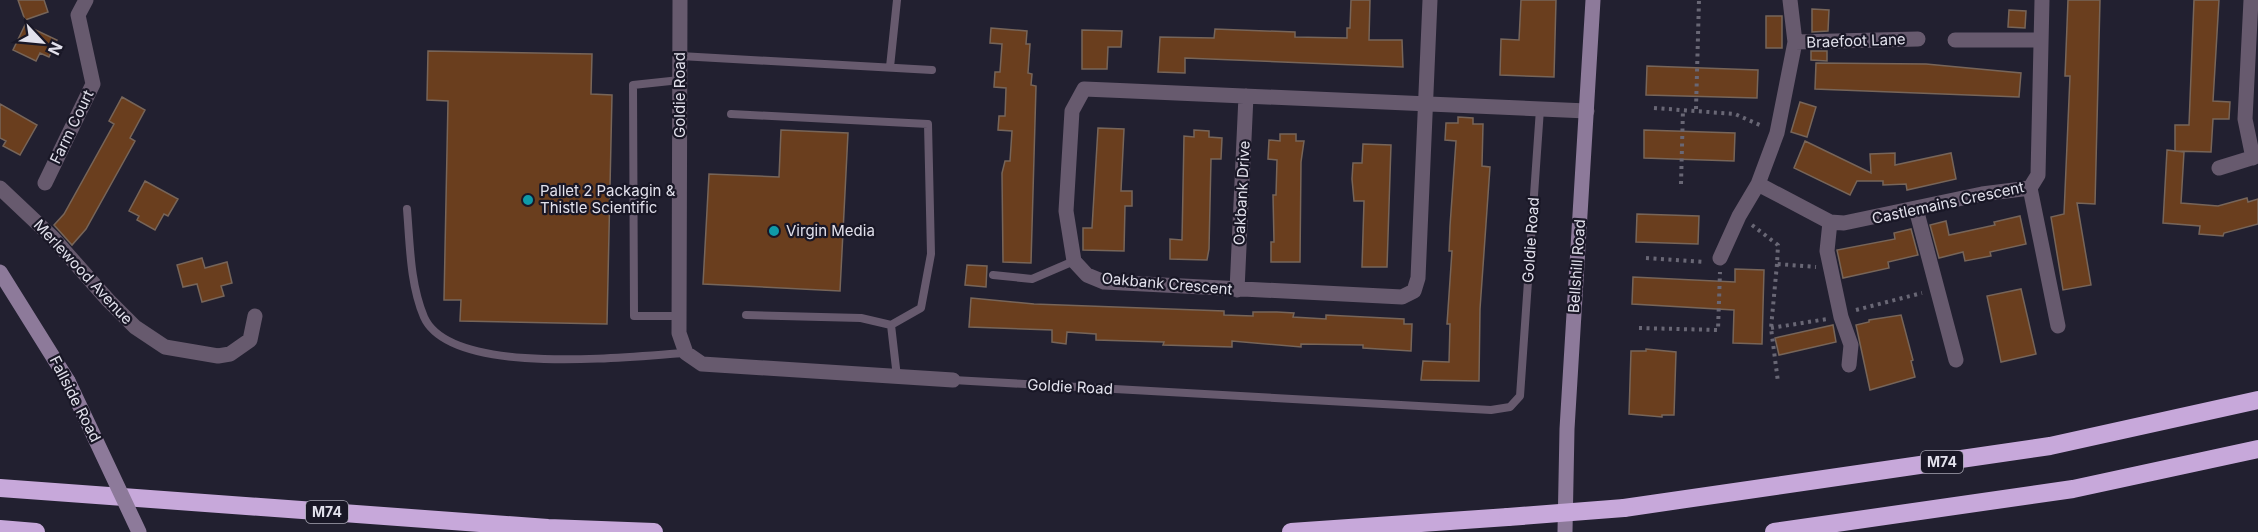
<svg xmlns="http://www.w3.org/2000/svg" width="2258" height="532" font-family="Inter,sans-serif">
	<rect width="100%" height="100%" fill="#222030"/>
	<path fill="#6a3e1e" stroke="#776559" stroke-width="1.5" d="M 18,0 L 44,0 L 48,12 L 25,20 Z
		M 1351,0 L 1370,0 L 1369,40 L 1402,40 L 1403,67 L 1185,58 L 1185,73 L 1158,72 L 1160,37 L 1214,38 L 1215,29 L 1295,32 L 1295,37 L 1347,38 L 1347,28 L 1350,28 Z
		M 1521,0 L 1556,0 L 1554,77 L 1500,75 L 1501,39 L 1519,40 Z
		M 2068,0 L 2100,0 L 2095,204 L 2077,203 L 2091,285 L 2063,290 L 2051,217 L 2064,214 L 2070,76 L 2065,76 Z
		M 2194,0 L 2219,0 L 2213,101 L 2230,102 L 2229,119 L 2213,119 L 2211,152 L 2175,151 L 2175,125 L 2189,125 Z
		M 1812,9 L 1829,10 L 1828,31 L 1812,32 Z
		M 2009,10 L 2026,11 L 2025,28 L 2008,27 Z
		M 1766,16 L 1782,16 L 1782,48 L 1766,48 Z
		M 25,25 L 57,40 L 49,57 L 40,53 L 36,61 L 13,50 Z
		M 991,28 L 1027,31 L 1026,44 L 1030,44 L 1028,73 L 1032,74 L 1031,85 L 1036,86 L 1031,263 L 1003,262 L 1002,173 L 1005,161 L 1010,161 L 1012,131 L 998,130 L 999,116 L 1005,116 L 1006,88 L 994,87 L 995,72 L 1000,72 L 1002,44 L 990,43 Z
		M 1082,30 L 1122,31 L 1121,47 L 1108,47 L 1107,69 L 1082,69 Z
		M 428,51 L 592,54 L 591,94 L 612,95 L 607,324 L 460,321 L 461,300 L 444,300 L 448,101 L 427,100 Z
		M 1811,51 L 1827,51 L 1827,61 L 1811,60 Z
		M 1816,63 L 1926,64 L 2021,73 L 2019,97 L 1815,89 Z
		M 1647,66 L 1758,70 L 1757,98 L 1646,95 Z
		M 122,97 L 145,110 L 130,138 L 135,141 L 86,229 L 72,245 L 54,225 L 64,214 L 114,124 L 109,121 Z
		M 1800,102 L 1816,107 L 1807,137 L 1791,132 Z
		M 0,104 L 37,125 L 20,155 L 3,146 L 6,141 L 0,138 Z
		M 1458,117 L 1473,118 L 1473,124 L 1483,124 L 1482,166 L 1490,167 L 1480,309 L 1479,381 L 1421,380 L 1423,361 L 1449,362 L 1450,324 L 1447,324 L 1452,251 L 1449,251 L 1450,226 L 1456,141 L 1445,140 L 1446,123 L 1458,123 Z
		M 1098,128 L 1124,129 L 1121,191 L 1132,191 L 1132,206 L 1125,206 L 1124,251 L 1083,250 L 1083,228 L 1092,228 Z
		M 781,130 L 848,133 L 840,291 L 703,284 L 709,174 L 779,177 Z
		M 1194,130 L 1209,131 L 1209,137 L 1222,138 L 1221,159 L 1211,159 L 1209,249 L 1207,260 L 1170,259 L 1170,239 L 1182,240 L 1184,136 L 1194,137 Z
		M 1644,130 L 1735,133 L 1734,161 L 1644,158 Z
		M 1280,134 L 1296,134 L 1296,141 L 1304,141 L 1301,162 L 1300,262 L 1271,262 L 1271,242 L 1274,242 L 1273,195 L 1276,195 L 1277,160 L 1268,159 L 1269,140 L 1280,141 Z
		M 1805,141 L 1871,173 L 1870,154 L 1895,153 L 1895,165 L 1951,153 L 1956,179 L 1907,190 L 1906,184 L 1883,185 L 1883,181 L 1857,181 L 1850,195 L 1794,168 Z
		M 1363,144 L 1391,145 L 1387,267 L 1362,267 L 1364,201 L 1354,201 L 1352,179 L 1353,163 L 1362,163 Z
		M 2167,150 L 2184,152 L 2181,203 L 2218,206 L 2247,198 L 2248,202 L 2258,199 L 2258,224 L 2224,233 L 2223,236 L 2199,234 L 2200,226 L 2163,223 Z
		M 145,181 L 178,199 L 168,216 L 164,214 L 155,230 L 137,220 L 139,216 L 129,211 Z
		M 1637,214 L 1699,216 L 1698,244 L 1636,242 Z
		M 2020,216 L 2026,244 L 1990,252 L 1991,256 L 1965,261 L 1963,252 L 1939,258 L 1930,225 L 1946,221 L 1949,235 L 1995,225 L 1994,222 Z
		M 1911,229 L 1918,255 L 1888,262 L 1889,268 L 1843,278 L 1837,250 L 1895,239 L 1894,233 Z
		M 202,258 L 205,268 L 227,262 L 232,283 L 221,286 L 224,296 L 202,302 L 197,284 L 183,287 L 177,265 Z
		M 967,265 L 987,266 L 986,287 L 965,285 Z
		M 1735,269 L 1764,270 L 1762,344 L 1733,343 L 1734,310 L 1632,304 L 1633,277 L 1735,282 Z
		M 2021,289 L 2036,354 L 2001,362 L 1987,296 Z
		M 971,298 L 1034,304 L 1224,311 L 1224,315 L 1253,316 L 1253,312 L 1277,312 L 1294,313 L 1293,317 L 1326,319 L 1326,315 L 1404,319 L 1404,324 L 1412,324 L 1411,351 L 1363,348 L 1363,345 L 1301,344 L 1301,347 L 1232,341 L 1232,347 L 1163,345 L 1164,342 L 1096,340 L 1096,334 L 1067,332 L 1066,344 L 1052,342 L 1052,330 L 969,327 Z
		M 1901,315 L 1913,360 L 1911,361 L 1915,377 L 1870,390 L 1856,325 L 1869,322 L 1869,320 Z
		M 1833,325 L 1836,342 L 1779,355 L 1775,338 Z
		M 1646,349 L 1676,352 L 1674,415 L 1662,415 L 1662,417 L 1629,414 L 1631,351 L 1646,351 Z"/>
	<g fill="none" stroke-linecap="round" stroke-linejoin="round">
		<path stroke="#696775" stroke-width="4" stroke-dasharray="3 4.5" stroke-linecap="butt" d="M 1654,108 L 1735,114 L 1762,126
			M 1696,109 L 1699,0
			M 1681,184 L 1683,109
			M 1752,225 L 1778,245 L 1777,264 L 1816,267
			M 1646,258 L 1705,262
			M 1777,264 L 1771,328 L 1778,382
			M 1856,310 L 1922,293
			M 1639,328 L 1718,330 L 1720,272
			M 1771,328 L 1827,319"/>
		<path stroke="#675a6e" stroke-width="8" d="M 680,56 L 932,70
			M 890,67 L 897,0
			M 731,114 L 928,124 L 931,254 L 921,308 L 891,325
			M 407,209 C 410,245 410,284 424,317 C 451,378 631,356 686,353
			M 993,275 L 1032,279 L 1074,261
			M 746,315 L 861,318 L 891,325 L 897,377
			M 679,316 L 634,316 L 633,85 L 680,80
			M 953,380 L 1491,410 L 1510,407 L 1520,396 L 1540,109"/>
		<path stroke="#675a6e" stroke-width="15" d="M 680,0 L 679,333 L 686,353 L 702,364 L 953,380
			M 1430,0 L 1418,278 L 1414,291 L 1402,297 L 1104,282 L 1087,275 L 1074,261 L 1066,211 L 1072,111 L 1084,89 C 1252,96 1420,105 1587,111
			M 2251,0 L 2245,119 L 2253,158
			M 1955,40 L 2040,40
			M 1795,42 L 1918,39
			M 2219,168 L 2258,156
			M 45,183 L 93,84 L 78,15 L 86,0
			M 1758,184 L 1830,222 L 1844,223 L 1982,194 L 2030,188 L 2038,175 L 2042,0
			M 0,188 L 53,238 L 108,300 L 135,327 L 165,347 L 218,356 L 230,354 L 250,340 L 255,316
			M 2030,188 L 2058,326
			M 1916,209 L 1956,360
			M 1830,222 L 1827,251 L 1841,317 L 1851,345 L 1849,365
			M 1720,258 L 1739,216 L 1758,184 L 1777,133 L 1795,42 L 1790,0
			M 1237,290 L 1246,96"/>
		<path stroke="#8d7a9a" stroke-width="15" d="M 0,272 L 68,381
			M 1565,532 L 1567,429 L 1593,0"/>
		<path stroke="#c7a8da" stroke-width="18" d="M 0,488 L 548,528 L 654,532
			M 1624,508 L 2050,446 L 2258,400
			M 0,529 L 36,532
			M 1291,532 L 1508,517
			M 1774,532 L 2073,489 L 2258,449"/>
		<path stroke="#8d7a9a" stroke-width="15" d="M 68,381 L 139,532"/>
		<path stroke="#c7a8da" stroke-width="18" d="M 1508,517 L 1624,508"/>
	</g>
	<g fill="#0f9aa8" stroke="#191726" stroke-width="2">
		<circle cx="528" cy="200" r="6"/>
		<circle cx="774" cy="231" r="6"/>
	</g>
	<g text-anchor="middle" stroke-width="4.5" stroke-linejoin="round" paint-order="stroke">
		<g fill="#191726" stroke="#a6a4b1" stroke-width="1.5">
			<rect x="1921" y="451" width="42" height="22" rx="4.5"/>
			<rect x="306" y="501" width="42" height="22" rx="4.5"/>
		</g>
		<g font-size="14" font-weight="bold" fill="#e2e1ec">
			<text x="1942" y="467">M74</text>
			<text x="327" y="517">M74</text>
		</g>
		<g font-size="15" fill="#e2e1ec" stroke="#191726">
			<text transform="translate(1856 41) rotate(-2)" y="5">Braefoot Lane</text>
			<text transform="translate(680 95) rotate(-90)" y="5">Goldie Road</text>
			<text transform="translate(72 127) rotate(-64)" y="5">Farm Court</text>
			<text transform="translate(1242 193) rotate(-87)" y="5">Oakbank Drive</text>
			<text transform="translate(1948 203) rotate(-12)" y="5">Castlemains Crescent</text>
			<text transform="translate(1531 240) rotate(-86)" y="5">Goldie Road</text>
			<text transform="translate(1577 266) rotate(-86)" y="5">Bellshill Road</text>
			<text transform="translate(83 272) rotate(47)" y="5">Merlewood Avenue</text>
			<text transform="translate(1167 284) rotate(5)" y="5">Oakbank Crescent</text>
			<text transform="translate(1070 387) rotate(3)" y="5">Goldie Road</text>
			<text transform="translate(75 399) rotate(63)" y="5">Fallside Road</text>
		</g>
		<g font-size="15" fill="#e2e1ec" stroke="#191726" text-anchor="start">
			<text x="540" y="196">Pallet 2 Packagin &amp;<tspan x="540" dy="17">Thistle Scientific</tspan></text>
			<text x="786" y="236">Virgin Media</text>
		</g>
	</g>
	<g transform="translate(42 42) rotate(116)" stroke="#191726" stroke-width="4.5" paint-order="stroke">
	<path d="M0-4.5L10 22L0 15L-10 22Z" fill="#e2e1ec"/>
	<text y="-9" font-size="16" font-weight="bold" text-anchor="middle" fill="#e2e1ec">N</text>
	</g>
</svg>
